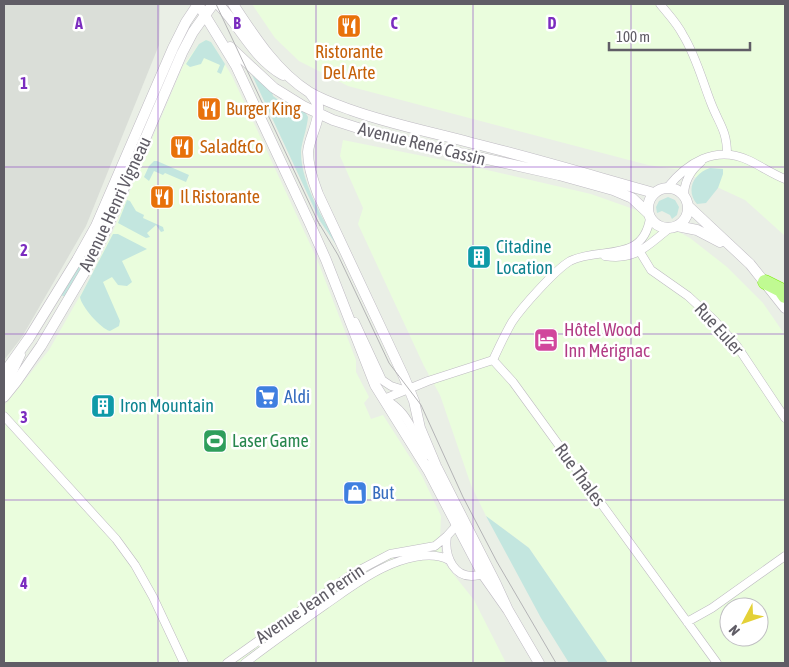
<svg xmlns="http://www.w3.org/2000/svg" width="789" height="667" font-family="'Asap Condensed',sans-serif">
	<rect width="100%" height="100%" fill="#eaefe6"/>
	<path fill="#eafddd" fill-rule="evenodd" d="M 252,4 L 785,4 L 785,236 L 745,200 L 680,170 L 648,165 L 348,86 L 299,61 L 275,38 Z
		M 206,40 L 211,42 L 232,76 L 317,259 L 356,360 L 356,372 L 369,397 L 364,403 L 368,412 L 371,419 L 383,415 L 422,476 L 441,516 L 440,539 L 442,560 L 474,600 L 506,663 L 4,663 L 4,406 L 49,350 L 89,280 L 113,231 L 183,66 L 199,44 Z
		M 343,140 L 448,161 L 591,194 L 642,212 L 690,238 L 727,267 L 763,303 L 785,335 L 785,663 L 608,663 L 529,548 L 486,516 L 471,485 L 440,395 L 424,366 L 358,224 L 363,208 L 340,156 ZM 729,607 L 759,607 L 759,637 L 729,637 Z"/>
	<path fill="#daded8" d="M 4,4 L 160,4 L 159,45 L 86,226 L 22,337 L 4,360 Z"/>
	<path fill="#c3e6df" d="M 189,24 L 191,26 L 181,46 L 95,244 L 65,297 L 61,295 L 81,262 Z
		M 206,40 L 211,42 L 225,64 L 221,74 L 217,72 L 220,65 L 204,58 L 201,64 L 190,67 L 186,64 L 199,44 Z
		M 252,75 L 272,92 L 273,96 L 281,102 L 285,101 L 305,112 L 308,117 C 307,129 302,140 301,151 C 300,183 327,227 344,253 L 337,246 L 320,221 Z
		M 154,161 L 157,161 L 189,175 L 186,182 L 165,173 L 163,175 L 154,171 L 149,181 L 144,177 L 149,166 Z
		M 710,168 L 723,169 L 723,174 L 718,188 L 706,203 L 697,204 C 685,190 694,173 710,168 Z
		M 668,197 L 675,200 L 679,207 L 677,215 L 672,219 L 670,215 L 662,211 L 657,213 L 656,207 L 659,201 Z
		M 127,200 L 130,201 L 136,211 L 144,215 L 143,218 L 163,227 L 164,231 L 161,232 L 156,225 L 147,233 L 150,237 L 146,238 L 118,223 Z
		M 113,234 L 118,234 L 147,249 L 122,261 L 132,282 L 127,286 L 118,285 L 112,277 L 103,282 L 120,321 L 119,326 L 110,331 C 101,329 81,306 80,297 Z
		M 486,516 L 529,548 L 608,663 L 569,663 L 541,618 Z"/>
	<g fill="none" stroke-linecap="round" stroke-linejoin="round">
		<defs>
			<path id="street" d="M 660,4 C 668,14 677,23 683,35 C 696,56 702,80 711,103 C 719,124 727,130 727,154
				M 667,188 C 687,163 715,145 748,160 C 761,166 772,174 785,179
				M 684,196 C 684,182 690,171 701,162
				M 640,252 L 651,270 L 688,296 L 714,320 L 737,346 L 785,418
				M 605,256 C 637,261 647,245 670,228
				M 355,322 L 382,380 L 391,386 L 404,390
				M 493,360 C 499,347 505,334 512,322 C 522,307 555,270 570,261 C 600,246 643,264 650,218
				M 4,385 L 11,376 L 21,355
				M 384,399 L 428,381 L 493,360 L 513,382 L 717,663
				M 384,399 C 409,411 412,434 428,455
				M 4,416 L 116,539 L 135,565 L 153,597 L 184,663
				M 461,527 L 456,526 L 447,536 C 444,556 454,581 479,575 L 484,569
				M 687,622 L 712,608 L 785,556
				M 227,663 L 352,574 L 390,554 L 435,546 L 447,536
				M 245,663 C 271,643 298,624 325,605 C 344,592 362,578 383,568 C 401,559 430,550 449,560"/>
			<path id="secondary" d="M 198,4 L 236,66 L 310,224 L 326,260 L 375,385 L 428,470 L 482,573 L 508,610
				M 218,4 C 242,28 252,57 283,75
				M 233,4 C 254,36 276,71 309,92 C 322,100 337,105 351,110 C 390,124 431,132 472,143 C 533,158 593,176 654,193
				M 230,47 L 274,88 L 303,106 L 333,120 L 383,136 L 559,175 L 613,190 L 632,198 L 648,213
				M 310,93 C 313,97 317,102 318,106 C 321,119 309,138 308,152 C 308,167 313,181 318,194 L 404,377 L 414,401 L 420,428 L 436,466 L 496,584 L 508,610 L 539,663
				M648 208a20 20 0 1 1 40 0a20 20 0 1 1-40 0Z
				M 688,206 L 750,264 L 785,308
				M 677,226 L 697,230 L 720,242
				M 4,373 L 29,338 L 77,260 L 96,226 L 173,48 L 186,22 L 198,4
				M 4,397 L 16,382 L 41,346 L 87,268 L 105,232 L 182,53 L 193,32 L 213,4"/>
			<path id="highway" d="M 765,282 L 781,290 L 785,296"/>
		</defs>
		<use href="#street" stroke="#bdbac1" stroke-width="9"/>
		<use href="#secondary" stroke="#bfbbc3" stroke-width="11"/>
		<use href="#highway" stroke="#7aee07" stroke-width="15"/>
		<use href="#street" stroke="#fff" stroke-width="8"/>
		<use href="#secondary" stroke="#fff" stroke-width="10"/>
		<use href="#highway" stroke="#c0fa92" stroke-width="14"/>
		<path stroke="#b4b4b6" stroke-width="1" d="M 216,4 L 320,226
			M 317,220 L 338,255 L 389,363 L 421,405 L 463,497 L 497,562 L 556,663"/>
	</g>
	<path fill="none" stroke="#7b2cbf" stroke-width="1" stroke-opacity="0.55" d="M 158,4 L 158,663M 316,4 L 316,663M 473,4 L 473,663M 631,4 L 631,663M 4,167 L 785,167M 4,334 L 785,334M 4,500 L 785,500"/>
	<defs>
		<symbol id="restaurant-square" viewBox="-11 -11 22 22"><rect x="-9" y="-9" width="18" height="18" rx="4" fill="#e8710a" stroke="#fff"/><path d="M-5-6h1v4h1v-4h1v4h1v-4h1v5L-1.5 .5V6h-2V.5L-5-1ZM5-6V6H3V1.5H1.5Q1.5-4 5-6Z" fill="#fff"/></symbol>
		<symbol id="building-square" viewBox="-11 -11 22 22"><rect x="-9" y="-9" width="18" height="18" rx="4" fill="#0f9aa8" stroke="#fff"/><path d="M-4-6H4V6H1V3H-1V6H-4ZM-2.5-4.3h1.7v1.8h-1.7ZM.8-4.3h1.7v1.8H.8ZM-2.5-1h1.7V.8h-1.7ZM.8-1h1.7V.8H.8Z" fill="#fff"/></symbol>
		<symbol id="hotel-square" viewBox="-11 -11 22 22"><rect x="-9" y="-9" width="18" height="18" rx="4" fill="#d1479c" stroke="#fff"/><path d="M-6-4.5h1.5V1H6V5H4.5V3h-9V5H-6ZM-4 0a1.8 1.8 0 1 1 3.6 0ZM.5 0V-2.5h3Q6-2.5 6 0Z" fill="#fff"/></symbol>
		<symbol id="supermarket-square" viewBox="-11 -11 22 22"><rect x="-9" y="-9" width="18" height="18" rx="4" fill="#3f7fe0" stroke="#fff"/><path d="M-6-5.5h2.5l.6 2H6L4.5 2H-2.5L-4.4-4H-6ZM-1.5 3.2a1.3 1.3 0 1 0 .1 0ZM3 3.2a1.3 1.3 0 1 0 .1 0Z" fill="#fff"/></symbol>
		<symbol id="stadium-square" viewBox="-11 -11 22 22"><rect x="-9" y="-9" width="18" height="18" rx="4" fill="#2e9e5b" stroke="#fff"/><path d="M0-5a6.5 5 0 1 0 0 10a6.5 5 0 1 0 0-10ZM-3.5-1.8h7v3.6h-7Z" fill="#fff"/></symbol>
		<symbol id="shop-square" viewBox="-11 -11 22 22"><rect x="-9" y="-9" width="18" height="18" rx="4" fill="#3f7fe0" stroke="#fff"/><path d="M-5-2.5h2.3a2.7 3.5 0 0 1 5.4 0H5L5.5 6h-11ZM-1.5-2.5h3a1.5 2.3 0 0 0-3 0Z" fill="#fff"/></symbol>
	</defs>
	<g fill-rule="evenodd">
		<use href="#restaurant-square" x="335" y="12" width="28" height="28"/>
		<use href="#restaurant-square" x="195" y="95" width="28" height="28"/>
		<use href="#restaurant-square" x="168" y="133" width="28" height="28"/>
		<use href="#restaurant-square" x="148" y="183" width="28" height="28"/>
		<use href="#building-square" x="465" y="243" width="28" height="28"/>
		<use href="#hotel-square" x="532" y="326" width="28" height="28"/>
		<use href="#supermarket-square" x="253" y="383" width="28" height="28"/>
		<use href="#building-square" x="89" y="392" width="28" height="28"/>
		<use href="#stadium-square" x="201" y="427" width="28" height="28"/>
		<use href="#shop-square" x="341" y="479" width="28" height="28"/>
	</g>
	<g text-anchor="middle" stroke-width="5" stroke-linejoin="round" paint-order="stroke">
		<g font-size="18" fill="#c56008" stroke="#fff" text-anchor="start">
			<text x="349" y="58" text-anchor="middle">Ristorante<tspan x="349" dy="21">Del Arte</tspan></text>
			<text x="226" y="115">Burger King</text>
			<text x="200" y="153">Salad&amp;Co</text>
			<text x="180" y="203">Il Ristorante</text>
		</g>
		<g font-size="18" fill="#605d66" stroke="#fff">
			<text transform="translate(422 144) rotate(14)" y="6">Avenue René Cassin</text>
			<text transform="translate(115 204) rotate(-65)" y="6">Avenue Henri Vigneau</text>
			<text transform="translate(719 329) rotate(48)" y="6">Rue Euler</text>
			<text transform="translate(580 475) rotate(54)" y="6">Rue Thales</text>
			<text transform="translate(310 604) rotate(-34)" y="6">Avenue Jean Perrin</text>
		</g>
		<g font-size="18" fill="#0d838f" stroke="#fff" text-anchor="start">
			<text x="496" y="253">Citadine<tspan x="496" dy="21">Location</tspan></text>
			<text x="120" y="412">Iron Mountain</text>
		</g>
		<g font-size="18" fill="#b23c85" stroke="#fff" text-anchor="start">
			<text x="564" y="336">Hôtel Wood<tspan x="564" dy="21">Inn Mérignac</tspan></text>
		</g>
		<g font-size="18" fill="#366cbe" stroke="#fff" text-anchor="start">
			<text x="284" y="403">Aldi</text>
			<text x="372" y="499">But</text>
		</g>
		<g font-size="18" fill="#27864d" stroke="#fff" text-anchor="start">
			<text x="232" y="447">Laser Game</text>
		</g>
	</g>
	<g font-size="16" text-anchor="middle" font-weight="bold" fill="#7b2cbf" stroke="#fff" stroke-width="5" stroke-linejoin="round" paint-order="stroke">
		<text x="79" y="29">A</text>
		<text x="237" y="29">B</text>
		<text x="394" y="29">C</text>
		<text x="552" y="29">D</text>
		<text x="24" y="89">1</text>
		<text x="24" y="256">2</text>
		<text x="24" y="423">3</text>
		<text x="24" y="589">4</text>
	</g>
	<rect width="789" height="667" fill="none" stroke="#605d66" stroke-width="10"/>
	<g transform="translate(744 622) rotate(229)"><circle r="24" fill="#ffffff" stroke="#bfbec2"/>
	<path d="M0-4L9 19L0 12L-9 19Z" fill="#e4d137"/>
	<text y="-8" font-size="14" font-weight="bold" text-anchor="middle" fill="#605d66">N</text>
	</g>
	<path d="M609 42v8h141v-8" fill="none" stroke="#605d66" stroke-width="2.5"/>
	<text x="616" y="42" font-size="15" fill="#605d66" stroke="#ffffff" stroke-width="4" paint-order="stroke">100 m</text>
</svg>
